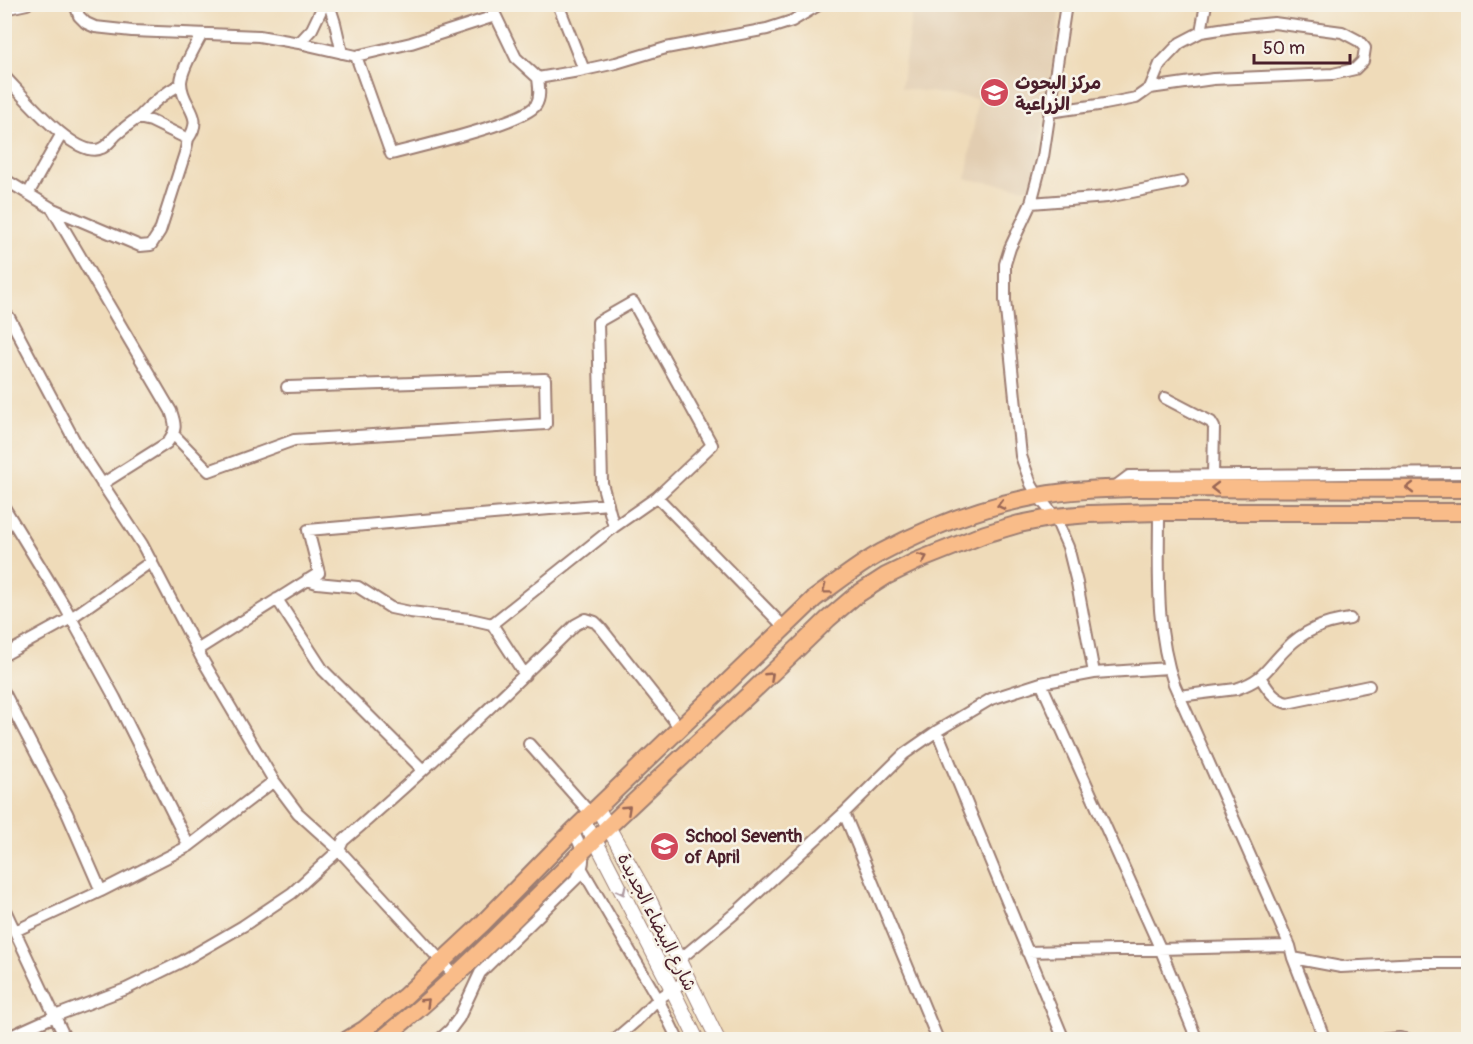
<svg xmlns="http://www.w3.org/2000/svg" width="1473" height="1044" font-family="Pangolin,'Playpen Sans Arabic',sans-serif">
	<rect width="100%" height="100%" fill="#f7f3e8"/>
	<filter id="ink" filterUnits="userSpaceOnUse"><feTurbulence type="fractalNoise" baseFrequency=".0167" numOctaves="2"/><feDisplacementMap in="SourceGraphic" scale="12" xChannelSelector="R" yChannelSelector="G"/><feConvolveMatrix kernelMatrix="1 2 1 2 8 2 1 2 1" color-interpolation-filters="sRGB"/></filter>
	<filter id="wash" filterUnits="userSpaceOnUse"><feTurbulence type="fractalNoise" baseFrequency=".008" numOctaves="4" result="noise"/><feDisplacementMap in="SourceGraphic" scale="24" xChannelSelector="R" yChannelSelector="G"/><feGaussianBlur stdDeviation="1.35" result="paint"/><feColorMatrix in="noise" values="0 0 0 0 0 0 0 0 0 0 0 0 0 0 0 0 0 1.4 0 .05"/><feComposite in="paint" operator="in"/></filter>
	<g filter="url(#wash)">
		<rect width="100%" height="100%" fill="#efdbb9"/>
		<path fill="#e2cdb1" d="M 913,5 L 1061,5 L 1034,189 L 966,179 L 978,99 L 901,88 Z"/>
	</g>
	<g filter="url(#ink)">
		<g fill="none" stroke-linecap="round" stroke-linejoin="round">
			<defs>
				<path id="minor" d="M 75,4 L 79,16 L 86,23 L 95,27 L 132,31 L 259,36 L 299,43 L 356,56 L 411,43 L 495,16
					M 329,4 L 335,23 L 342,53
					M 558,4 L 584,70
					M 1066,4 L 1043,157 L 1031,203 L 1010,248 L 1005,264 L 1005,300 L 1021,456 L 1031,484 L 1038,496 L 1055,517 L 1068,547 L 1077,583 L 1094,673
					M 4,9 L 27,4
					M 1201,32 L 1206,4
					M 299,43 L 312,29 L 324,4
					M 356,56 L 391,154 C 417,147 524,123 536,105 C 541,97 539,87 538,78 L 516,58 L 490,4
					M 4,76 C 21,93 77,162 102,148 C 107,146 112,139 116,135 C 123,129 130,123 138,118 L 151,121 L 188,139 L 185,153 L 160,231 L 151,245 L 140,246 L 53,209 L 4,179
					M 538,78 L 579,71 L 616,63 L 666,48 L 767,29 L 792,21 L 820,4
					M 1049,112 L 1105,104 L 1136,98 L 1150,88 L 1213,79 L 1333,74 L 1355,69 L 1363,61 L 1365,48 L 1359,41 L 1342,32 L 1274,23 L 1233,27 L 1201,32 L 1180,43 L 1160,64 L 1150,88
					M 138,118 C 151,104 164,93 181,84
					M 188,139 C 206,114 181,107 181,82 C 182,68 195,47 202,34
					M 28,194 L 61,135
					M 1031,203 L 1107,197 L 1182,182
					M 53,210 L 171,411 C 176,425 177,430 167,443 L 102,484
					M 4,314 L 9,317 L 78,447 L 142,544 L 202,659 L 274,781 L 298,813 L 339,850 L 454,975
					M 1165,398 L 1211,422 L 1214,427 L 1213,475
					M 174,435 L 209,471 L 294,440 L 546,424 L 545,379 L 287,387
					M 1113,488 L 1129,476 L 1468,473
					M 4,507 L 65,607 L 115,698 L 189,846
					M 1159,512 C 1159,569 1155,629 1174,684 L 1290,946 L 1293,958 L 1325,1040
					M 614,527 L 602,483 L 598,322 L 633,302 L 712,445 L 657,497
					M 307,580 L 317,583 L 358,587 L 391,608 L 410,612 L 470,619 L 492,624
					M 277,599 L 323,670 L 423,770
					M 197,650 L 319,573 L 308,530 L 608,504
					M 4,655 L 71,618 L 152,561
					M 525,675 L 492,624 L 614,527 L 657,497 L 785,628
					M 1260,677 C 1268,689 1273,699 1287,703 L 1369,686
					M 1041,683 L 1160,948 L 1197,1040
					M 4,692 L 67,813 L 101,891
					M 1179,696 L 1236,689 C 1266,679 1267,667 1287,648 C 1304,630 1326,622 1350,619
					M 937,731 L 1064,1040
					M 529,744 L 591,814
					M 844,813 L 938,1040
					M 582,869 L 658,999 L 678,1040
					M 4,908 L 66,1040
					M 15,931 L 101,891 L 189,846 L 274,781
					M 1027,952 L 1290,946
					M 1293,958 L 1341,967 L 1419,963 L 1468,963
					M 679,960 L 740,909 L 844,813 L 904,754 L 937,731 L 991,699 L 1041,683 L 1094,673 L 1168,668
					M 4,1039 L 55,1016 L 126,989 L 181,962 L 243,926 L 292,893 L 339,850 L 343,841 C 424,772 500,699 575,625 L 586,619 L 595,622 L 601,628 L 680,728
					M 439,1040 L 450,1030 L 459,1018 L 480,973 L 578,877 C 588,857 582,849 573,831
					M 614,1040 L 635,1022 L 658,999 L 688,979
					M 1378,1040 L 1399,1038 L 1410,1040"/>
				<path id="tertiary" d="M 598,809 L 651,903 L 718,1040
					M 583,821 L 595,840 L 672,989 L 697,1040"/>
				<path id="primary" d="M 347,1040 L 365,1029 L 404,997 L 482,924 L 573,831 L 814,599 C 836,583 858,565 882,552 C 929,527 985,506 1038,496 C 1069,490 1102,489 1134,488 L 1468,489
					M 381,1040 C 463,975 534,897 610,825 C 682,756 757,689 828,619 L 855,596 L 886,576 L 917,561 L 985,534 L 1019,524 L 1055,517 L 1089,514 L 1159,512 L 1468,512"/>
			</defs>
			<use href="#minor" stroke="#9c7d72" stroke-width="14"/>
			<use href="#tertiary" stroke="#9c7d72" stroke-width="16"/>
			<use href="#primary" stroke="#9c7d72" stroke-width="20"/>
			<use href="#minor" stroke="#fff" stroke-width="10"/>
			<use href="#tertiary" stroke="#fff" stroke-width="14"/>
			<use href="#primary" stroke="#f9bc89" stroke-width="16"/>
		</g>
		<defs><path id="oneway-chevron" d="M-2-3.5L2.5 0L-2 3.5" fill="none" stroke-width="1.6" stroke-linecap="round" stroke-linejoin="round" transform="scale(1.5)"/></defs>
		<g stroke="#965">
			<use href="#oneway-chevron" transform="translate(1215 488) rotate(-180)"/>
			<use href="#oneway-chevron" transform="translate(1410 488) rotate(-180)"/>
			<use href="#oneway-chevron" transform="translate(1001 505) rotate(165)"/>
			<use href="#oneway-chevron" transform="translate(923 558) rotate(-23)"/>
			<use href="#oneway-chevron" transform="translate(826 590) rotate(143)"/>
			<use href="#oneway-chevron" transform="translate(770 676) rotate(-43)"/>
			<use href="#oneway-chevron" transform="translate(627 809) rotate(-43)"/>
			<use href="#oneway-chevron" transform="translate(426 1002) rotate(-44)"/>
		</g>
		<use stroke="#ae9aa0" href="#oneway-chevron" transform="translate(622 891) rotate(63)"/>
	</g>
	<defs>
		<symbol id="university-disc" viewBox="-11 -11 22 22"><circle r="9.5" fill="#d1495b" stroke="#f7f3e8"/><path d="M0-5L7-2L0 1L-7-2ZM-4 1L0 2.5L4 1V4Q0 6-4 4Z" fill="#fff"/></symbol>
		<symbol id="school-disc" viewBox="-11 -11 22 22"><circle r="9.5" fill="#d1495b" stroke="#f7f3e8"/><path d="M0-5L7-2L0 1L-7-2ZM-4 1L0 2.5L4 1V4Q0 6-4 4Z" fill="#fff"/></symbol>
	</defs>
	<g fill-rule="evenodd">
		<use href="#university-disc" x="978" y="76" width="33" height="33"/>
		<use href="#school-disc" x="648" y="830" width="33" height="33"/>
	</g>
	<g text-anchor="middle" stroke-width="5" stroke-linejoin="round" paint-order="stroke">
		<g font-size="18" font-weight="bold" fill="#4a1f2b" stroke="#f7f3e8" text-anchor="start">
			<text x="1015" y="89">مركز البحوث<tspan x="1015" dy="21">الزراعية</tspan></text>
			<text x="685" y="842">School Seventh<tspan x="685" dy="21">of April</tspan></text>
		</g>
		<g font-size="18" fill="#4a1f2b" stroke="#f7f3e8">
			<text transform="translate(657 922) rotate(63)" y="6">شارع البيضاء الجديدة</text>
		</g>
	</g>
	<rect width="1473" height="1044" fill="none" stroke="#f7f3e8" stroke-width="24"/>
	<path d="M1254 54v9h96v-9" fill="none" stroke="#4a1f2b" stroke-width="3"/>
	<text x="1263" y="54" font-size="18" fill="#4a1f2b" stroke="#f7f3e8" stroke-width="4.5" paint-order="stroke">50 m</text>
</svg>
